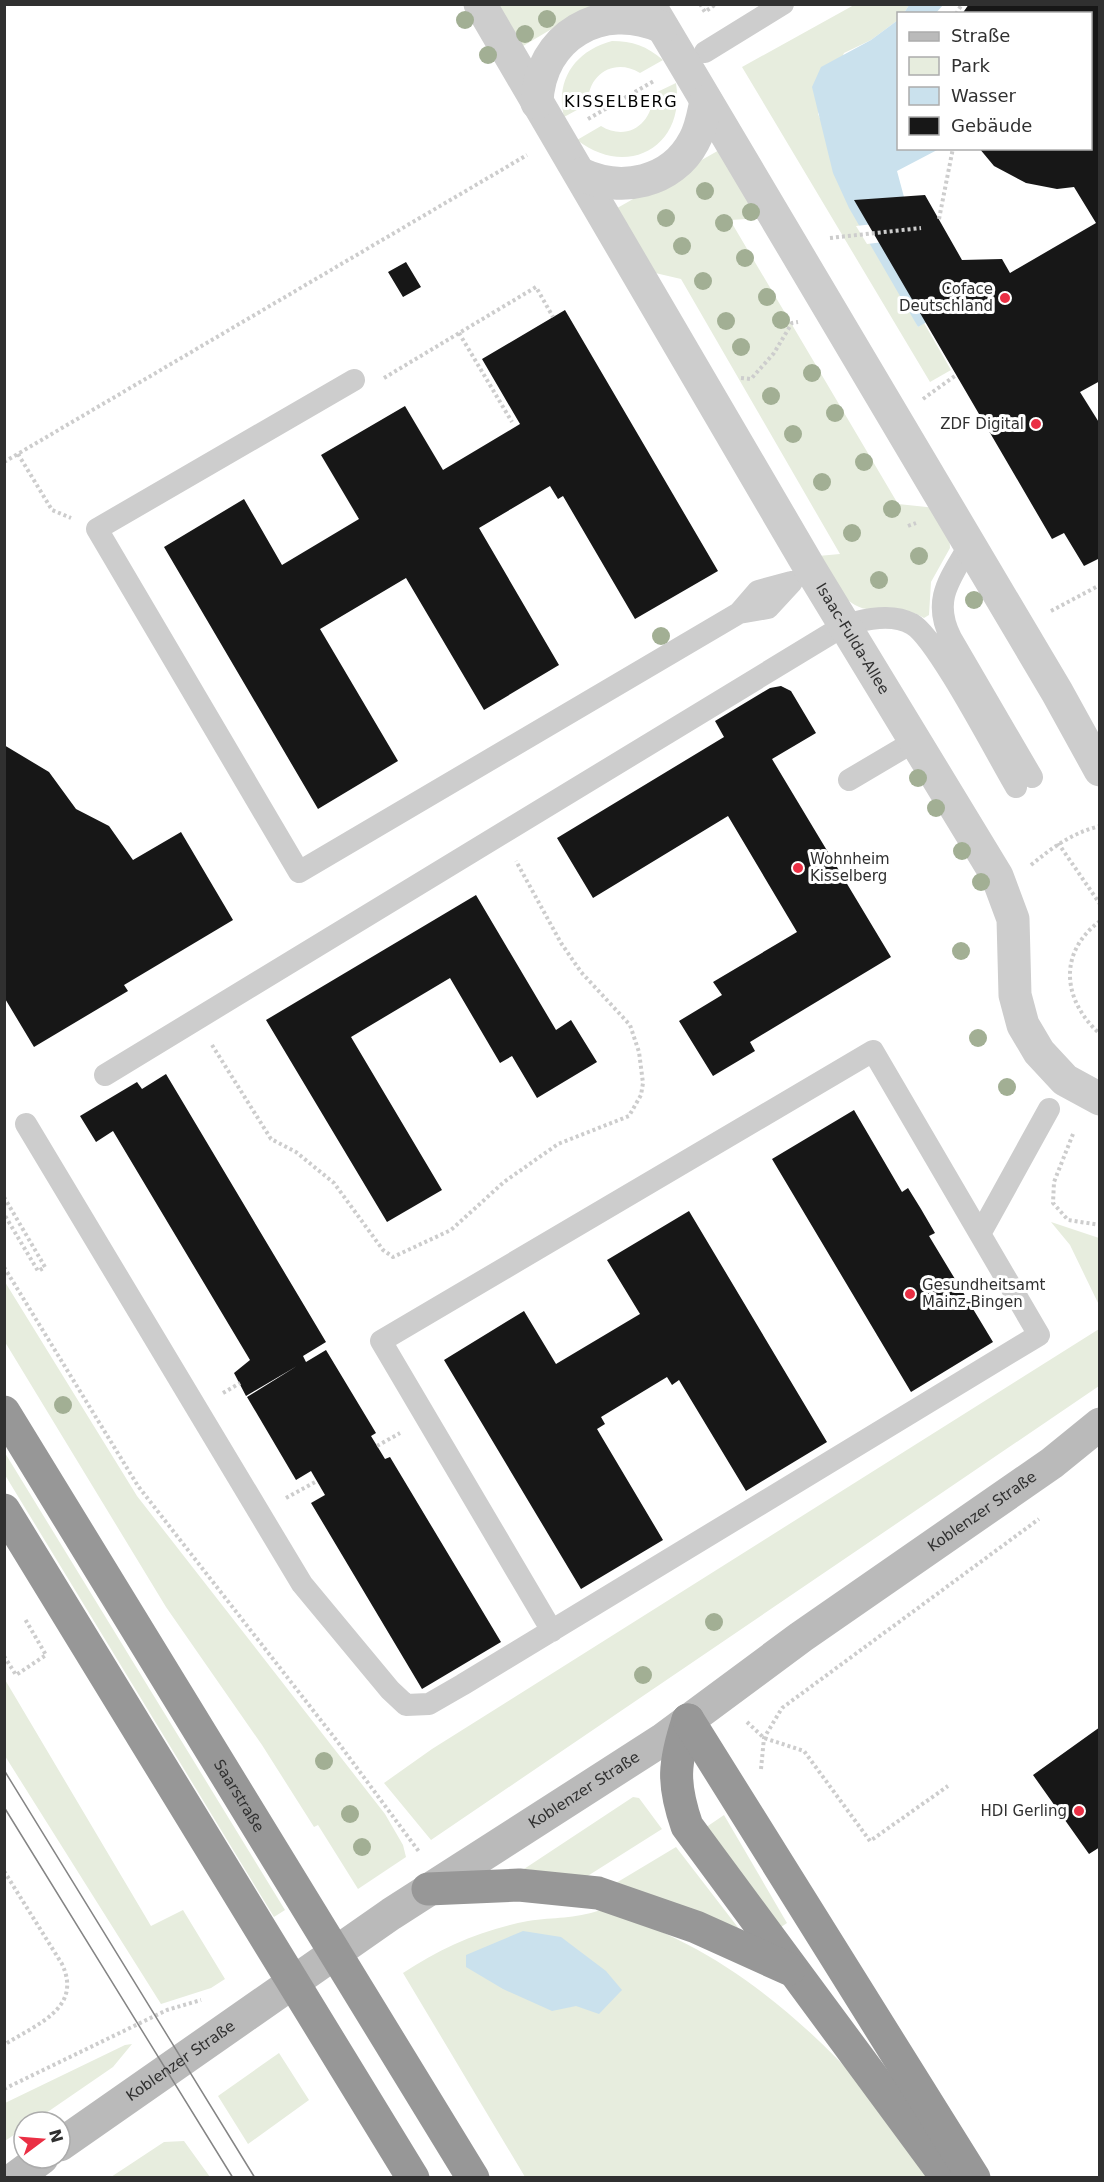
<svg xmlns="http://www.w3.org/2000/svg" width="1104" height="2182" font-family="'DejaVu Sans',sans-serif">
	<rect width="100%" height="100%" fill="#fff"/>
	<path fill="#e7edde" d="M 493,5 L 592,5 L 518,49 Z
		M 854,5 L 909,5 L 904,13 L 898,14 L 898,20 L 871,40 L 844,53 L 818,114 L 918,327 L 924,323 L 951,370 L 930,382 L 742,67 Z
		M 612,41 C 632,41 647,46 663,60 L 640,73 C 614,57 587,75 588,104 L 564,117 C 555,80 575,51 612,41 Z
		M 676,83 C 686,147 627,179 577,140 L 601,126 C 627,142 653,124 653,94 Z
		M 721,149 L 764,218 L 730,220 L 898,504 L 936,508 L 949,532 L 950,548 L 931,582 L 929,615 L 924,618 C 903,604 874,616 855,605 C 838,595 828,572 818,556 L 840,554 L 681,279 L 651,272 L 612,211 Z
		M 1051,1222 L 1099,1238 L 1099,1305 L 1070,1245 Z
		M 5,1282 L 137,1496 L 385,1814 L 403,1845 L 406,1857 L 358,1889 L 318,1825 L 314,1827 L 262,1745 L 166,1607 L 5,1342 Z
		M 1099,1329 L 1099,1386 L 431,1840 L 384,1783 L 432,1749 Z
		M 5,1453 L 285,1910 L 274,1917 L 5,1475 Z
		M 4,1678 L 151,1926 L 183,1910 L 225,1979 L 211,1988 L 161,2004 L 5,1756 Z
		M 633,1797 L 639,1798 L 662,1829 L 586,1877 L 524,1869 Z
		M 724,1815 L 787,1923 L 778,1929 L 702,1830 Z
		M 676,1847 L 743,1934 L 616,1883 Z
		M 601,1910 C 706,1939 791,2007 863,2086 C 889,2113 909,2147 931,2177 L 525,2177 L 403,1973 C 442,1947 481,1930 528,1921 C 555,1917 573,1919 601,1910 Z
		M 132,2044 L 113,2067 L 33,2122 L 24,2122 L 24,2128 L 5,2141 L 5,2103 L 125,2045 Z
		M 279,2053 L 309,2100 L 248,2144 L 218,2096 Z
		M 184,2141 L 210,2177 L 111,2177 L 164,2142 Z"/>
	<path fill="#cae1ed" d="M 909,5 L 910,4 L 943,5 L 936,13 L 904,13 Z
		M 898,20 L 898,148 L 939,149 L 897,171 L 904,197 L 962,302 L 918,327 L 849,208 L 833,173 L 812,87 L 821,67 L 871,40 Z
		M 523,1931 L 561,1937 L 606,1971 L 622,1990 L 599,2014 L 576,2006 L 552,2011 L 503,1989 L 466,1967 L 466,1955 Z"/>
	<path fill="#fff" d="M 917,219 L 926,237 L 867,244 L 856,226 Z"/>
	<path fill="#171717" d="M 969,4 L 1100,4 L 1100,381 L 1080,392 L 1100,424 L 1100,558 L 1084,566 L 1064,533 L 1052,539 L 854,200 L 925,195 L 962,260 L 1002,259 L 1010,273 L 1096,223 L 1074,187 L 1057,189 L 1026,183 L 994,166 L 979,148 L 1090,148 L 1090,14 L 962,14 Z
		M 406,262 L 421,287 L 403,297 L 388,272 Z
		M 565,310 L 718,571 L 635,619 L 563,496 L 558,499 L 550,486 L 479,528 L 559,665 L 484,710 L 406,578 L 320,629 L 398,761 L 318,809 L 164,547 L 244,499 L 282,565 L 359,519 L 321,455 L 405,406 L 443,470 L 520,424 L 482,359 Z
		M 781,686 L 791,691 L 816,733 L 772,759 L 891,957 L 750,1042 L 755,1051 L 713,1076 L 679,1021 L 722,995 L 713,982 L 797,932 L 728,816 L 593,898 L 557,838 L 724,737 L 715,721 L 770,688 Z
		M 4,745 L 49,772 L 76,809 L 109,826 L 133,860 L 181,832 L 233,920 L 124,985 L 128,991 L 34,1047 L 4,997 Z
		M 476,895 L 556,1030 L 571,1020 L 597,1062 L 537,1098 L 512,1056 L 500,1063 L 450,978 L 351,1037 L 442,1190 L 387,1222 L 266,1020 Z
		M 166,1074 L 326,1342 L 303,1356 L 306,1362 L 326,1350 L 376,1433 L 371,1436 L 385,1459 L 390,1457 L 501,1642 L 422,1689 L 311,1503 L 325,1495 L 311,1471 L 296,1480 L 247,1397 L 297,1366 L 246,1396 L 234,1373 L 250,1360 L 113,1131 L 96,1142 L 80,1116 L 137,1082 L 142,1089 Z
		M 854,1110 L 902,1192 L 908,1188 L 921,1209 L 935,1233 L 929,1236 L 993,1342 L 911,1392 L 772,1159 Z
		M 689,1211 L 827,1442 L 746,1491 L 679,1380 L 672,1385 L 667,1377 L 601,1417 L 605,1424 L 597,1429 L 663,1540 L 581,1589 L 444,1360 L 524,1311 L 556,1364 L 640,1314 L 607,1260 Z
		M 1100,1727 L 1100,1847 L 1089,1854 L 1033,1775 Z"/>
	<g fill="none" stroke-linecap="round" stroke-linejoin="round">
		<path stroke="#cdcdcd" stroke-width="4" stroke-dasharray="3 3" stroke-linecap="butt" d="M 700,4 L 705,12 L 716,4
			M 956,14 L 962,4
			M 588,119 L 654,81
			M 939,219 L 953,148
			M 830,238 L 921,228
			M 459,333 L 512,422
			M 384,378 L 536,287 L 553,317
			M 741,378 L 751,379 L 774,353 L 792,323 L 798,322
			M 923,399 L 955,376
			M 18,454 L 52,510 L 71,518
			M 4,462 L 527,155
			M 908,526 L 916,523
			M 1051,611 L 1100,585
			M 1058,843 L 1100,904
			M 1031,865 C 1053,847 1072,833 1100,826
			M 1100,921 C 1057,953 1063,1001 1100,1034
			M 212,1045 L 271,1139 L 296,1152 L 334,1183 L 383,1250 L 393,1257 L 451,1230 L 504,1182 L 558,1144 L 629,1116 L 641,1095 L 643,1083 L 639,1052 L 630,1025 L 581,972 L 561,943 L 516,861
			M 1073,1134 L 1054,1182 L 1053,1203 L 1068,1220 L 1100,1225
			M 4,1197 L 45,1267 L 38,1271 L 4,1214
			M 4,1267 L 138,1486 L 337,1741 L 420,1853
			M 223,1393 L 240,1383
			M 377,1446 L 400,1433
			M 286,1498 L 317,1481
			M 4,1656 L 16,1675 L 46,1655 L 25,1619
			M 747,1722 L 764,1738 L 804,1751 L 870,1841 L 948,1786
			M 761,1769 L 764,1738 L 782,1708 L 1039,1519
			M 4,1871 L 62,1964 C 83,2009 36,2024 4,2045
			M 4,2089 L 167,2010 L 201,2000"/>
		<path stroke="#cdcdcd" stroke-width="22" d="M 705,52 L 783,4
			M 354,380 L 97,529 L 299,872 L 739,613 L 758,591 L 791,582
			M 970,544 C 951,578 931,599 951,638 L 1032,777
			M 739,613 L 768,608 L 792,582
			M 849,780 L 915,741
			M 105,1075 L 845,625 C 866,619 892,613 912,624 C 937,638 998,757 1016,787
			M 26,1124 L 302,1584 L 390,1690 L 406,1705 L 429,1704 L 462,1685 L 1039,1335 L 873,1051 L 381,1341 L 552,1631
			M 980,1234 L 1049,1109"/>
		<g stroke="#cdcdcd" stroke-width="33">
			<path id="s1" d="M 480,4 L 811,570 L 997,876 L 1013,919 L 1015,995 L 1023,1025 L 1039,1052 L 1065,1080 L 1100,1099"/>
			<path d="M 649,4 L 1057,692 L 1100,770"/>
			<path d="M 537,103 C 539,36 602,0 662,27"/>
			<path d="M 581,174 C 621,193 672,183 694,141 C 701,129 703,115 706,101"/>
		</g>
		<g stroke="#bababa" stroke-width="33">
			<path id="s2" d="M 60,2145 L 391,1914 L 662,1740 L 801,1637 L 1052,1463 L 1100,1424"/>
			<path d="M 15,2178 L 42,2158"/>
		</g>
		<g stroke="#979797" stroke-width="33">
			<path id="s3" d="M 4,1412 L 473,2178"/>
			<path d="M 4,1510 L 413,2178"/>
			<path d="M 688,1720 C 674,1763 672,1783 687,1826 L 947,2178"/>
			<path d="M 688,1720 L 974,2178"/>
			<path d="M 428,1889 L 519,1885 L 598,1893 L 696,1927 L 789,1969"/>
		</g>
		<path stroke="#858585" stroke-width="1.5" d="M 4,1770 L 255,2178
			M 4,1807 L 233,2178"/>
	</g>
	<g fill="#a2af94">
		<circle cx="547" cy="19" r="9"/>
		<circle cx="465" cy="20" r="9"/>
		<circle cx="525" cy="34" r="9"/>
		<circle cx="488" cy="55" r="9"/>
		<circle cx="705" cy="191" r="9"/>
		<circle cx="751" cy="212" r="9"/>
		<circle cx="666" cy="218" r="9"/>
		<circle cx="724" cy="223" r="9"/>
		<circle cx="682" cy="246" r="9"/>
		<circle cx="745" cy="258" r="9"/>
		<circle cx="703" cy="281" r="9"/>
		<circle cx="767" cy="297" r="9"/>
		<circle cx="781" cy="320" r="9"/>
		<circle cx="726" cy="321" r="9"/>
		<circle cx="741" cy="347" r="9"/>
		<circle cx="812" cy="373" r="9"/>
		<circle cx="771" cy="396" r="9"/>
		<circle cx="835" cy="413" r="9"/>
		<circle cx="793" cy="434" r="9"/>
		<circle cx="864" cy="462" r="9"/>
		<circle cx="822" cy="482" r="9"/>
		<circle cx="892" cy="509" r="9"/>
		<circle cx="852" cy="533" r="9"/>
		<circle cx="919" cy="556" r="9"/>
		<circle cx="879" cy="580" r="9"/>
		<circle cx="974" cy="600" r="9"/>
		<circle cx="661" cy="636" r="9"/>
		<circle cx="918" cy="778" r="9"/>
		<circle cx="936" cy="808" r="9"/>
		<circle cx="962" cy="851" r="9"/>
		<circle cx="981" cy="882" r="9"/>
		<circle cx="961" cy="951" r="9"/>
		<circle cx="978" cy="1038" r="9"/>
		<circle cx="1007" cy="1087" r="9"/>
		<circle cx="63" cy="1405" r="9"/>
		<circle cx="714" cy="1622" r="9"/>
		<circle cx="643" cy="1675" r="9"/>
		<circle cx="324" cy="1761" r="9"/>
		<circle cx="350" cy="1814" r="9"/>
		<circle cx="362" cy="1847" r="9"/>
	</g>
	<g fill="#ea2f44" stroke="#fff" stroke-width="2">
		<circle cx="1005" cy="298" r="6"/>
		<circle cx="1036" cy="424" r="6"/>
		<circle cx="798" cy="868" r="6"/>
		<circle cx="910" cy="1294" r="6"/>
		<circle cx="1079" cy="1811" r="6"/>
	</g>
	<g text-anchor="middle" stroke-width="6" stroke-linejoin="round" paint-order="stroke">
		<g font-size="15" fill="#303030" stroke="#fff" text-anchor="end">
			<text x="993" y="294">Coface<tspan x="993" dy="17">Deutschland</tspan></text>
			<text x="1024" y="429">ZDF Digital</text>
			<text x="810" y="864" text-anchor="start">Wohnheim<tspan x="810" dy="17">Kisselberg</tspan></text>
			<text x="922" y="1290" text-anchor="start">Gesundheitsamt<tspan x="922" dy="17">Mainz-Bingen</tspan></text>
			<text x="1067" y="1816">HDI Gerling</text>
		</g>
		<g font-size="15" fill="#303030" stroke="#fff">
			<text dy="5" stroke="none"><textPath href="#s1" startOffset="736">Isaac-Fulda-Allee</textPath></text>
			<text dy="5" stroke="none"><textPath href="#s2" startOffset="1119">Koblenzer Straße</textPath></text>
			<text dy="5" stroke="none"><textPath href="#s2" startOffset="633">Koblenzer Straße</textPath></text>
			<text dy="5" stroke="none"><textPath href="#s3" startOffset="450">Saarstraße</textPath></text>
			<text dy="5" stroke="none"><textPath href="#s2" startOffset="147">Koblenzer Straße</textPath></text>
		</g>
		<g font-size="16" letter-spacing="1.5" fill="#000" stroke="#fff">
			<text x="621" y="107">KISSELBERG</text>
		</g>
	</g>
	<rect width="1104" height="2182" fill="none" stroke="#303030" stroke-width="12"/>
	<rect x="897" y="12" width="195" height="138" fill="#ffffff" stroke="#acacac" stroke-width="1.5"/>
	<rect x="909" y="32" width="30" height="9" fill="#bababa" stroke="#acacac" stroke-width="1.5"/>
	<text x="951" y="42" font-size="18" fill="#303030">Straße</text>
	<rect x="909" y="57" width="30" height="18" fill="#e7edde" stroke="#acacac" stroke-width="1.5"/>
	<text x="951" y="72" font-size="18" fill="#303030">Park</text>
	<rect x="909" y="87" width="30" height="18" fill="#cae1ed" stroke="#acacac" stroke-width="1.5"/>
	<text x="951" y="102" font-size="18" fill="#303030">Wasser</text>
	<rect x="909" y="117" width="30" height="18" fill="#171717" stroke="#acacac" stroke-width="1.5"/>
	<text x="951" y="132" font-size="18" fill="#303030">Gebäude</text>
	<g transform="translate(42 2140) rotate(74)"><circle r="28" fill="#ffffff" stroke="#acacac" stroke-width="1.5"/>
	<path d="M0-4.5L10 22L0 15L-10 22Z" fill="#ea2f44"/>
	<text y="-9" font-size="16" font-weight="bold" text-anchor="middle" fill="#303030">N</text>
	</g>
</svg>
